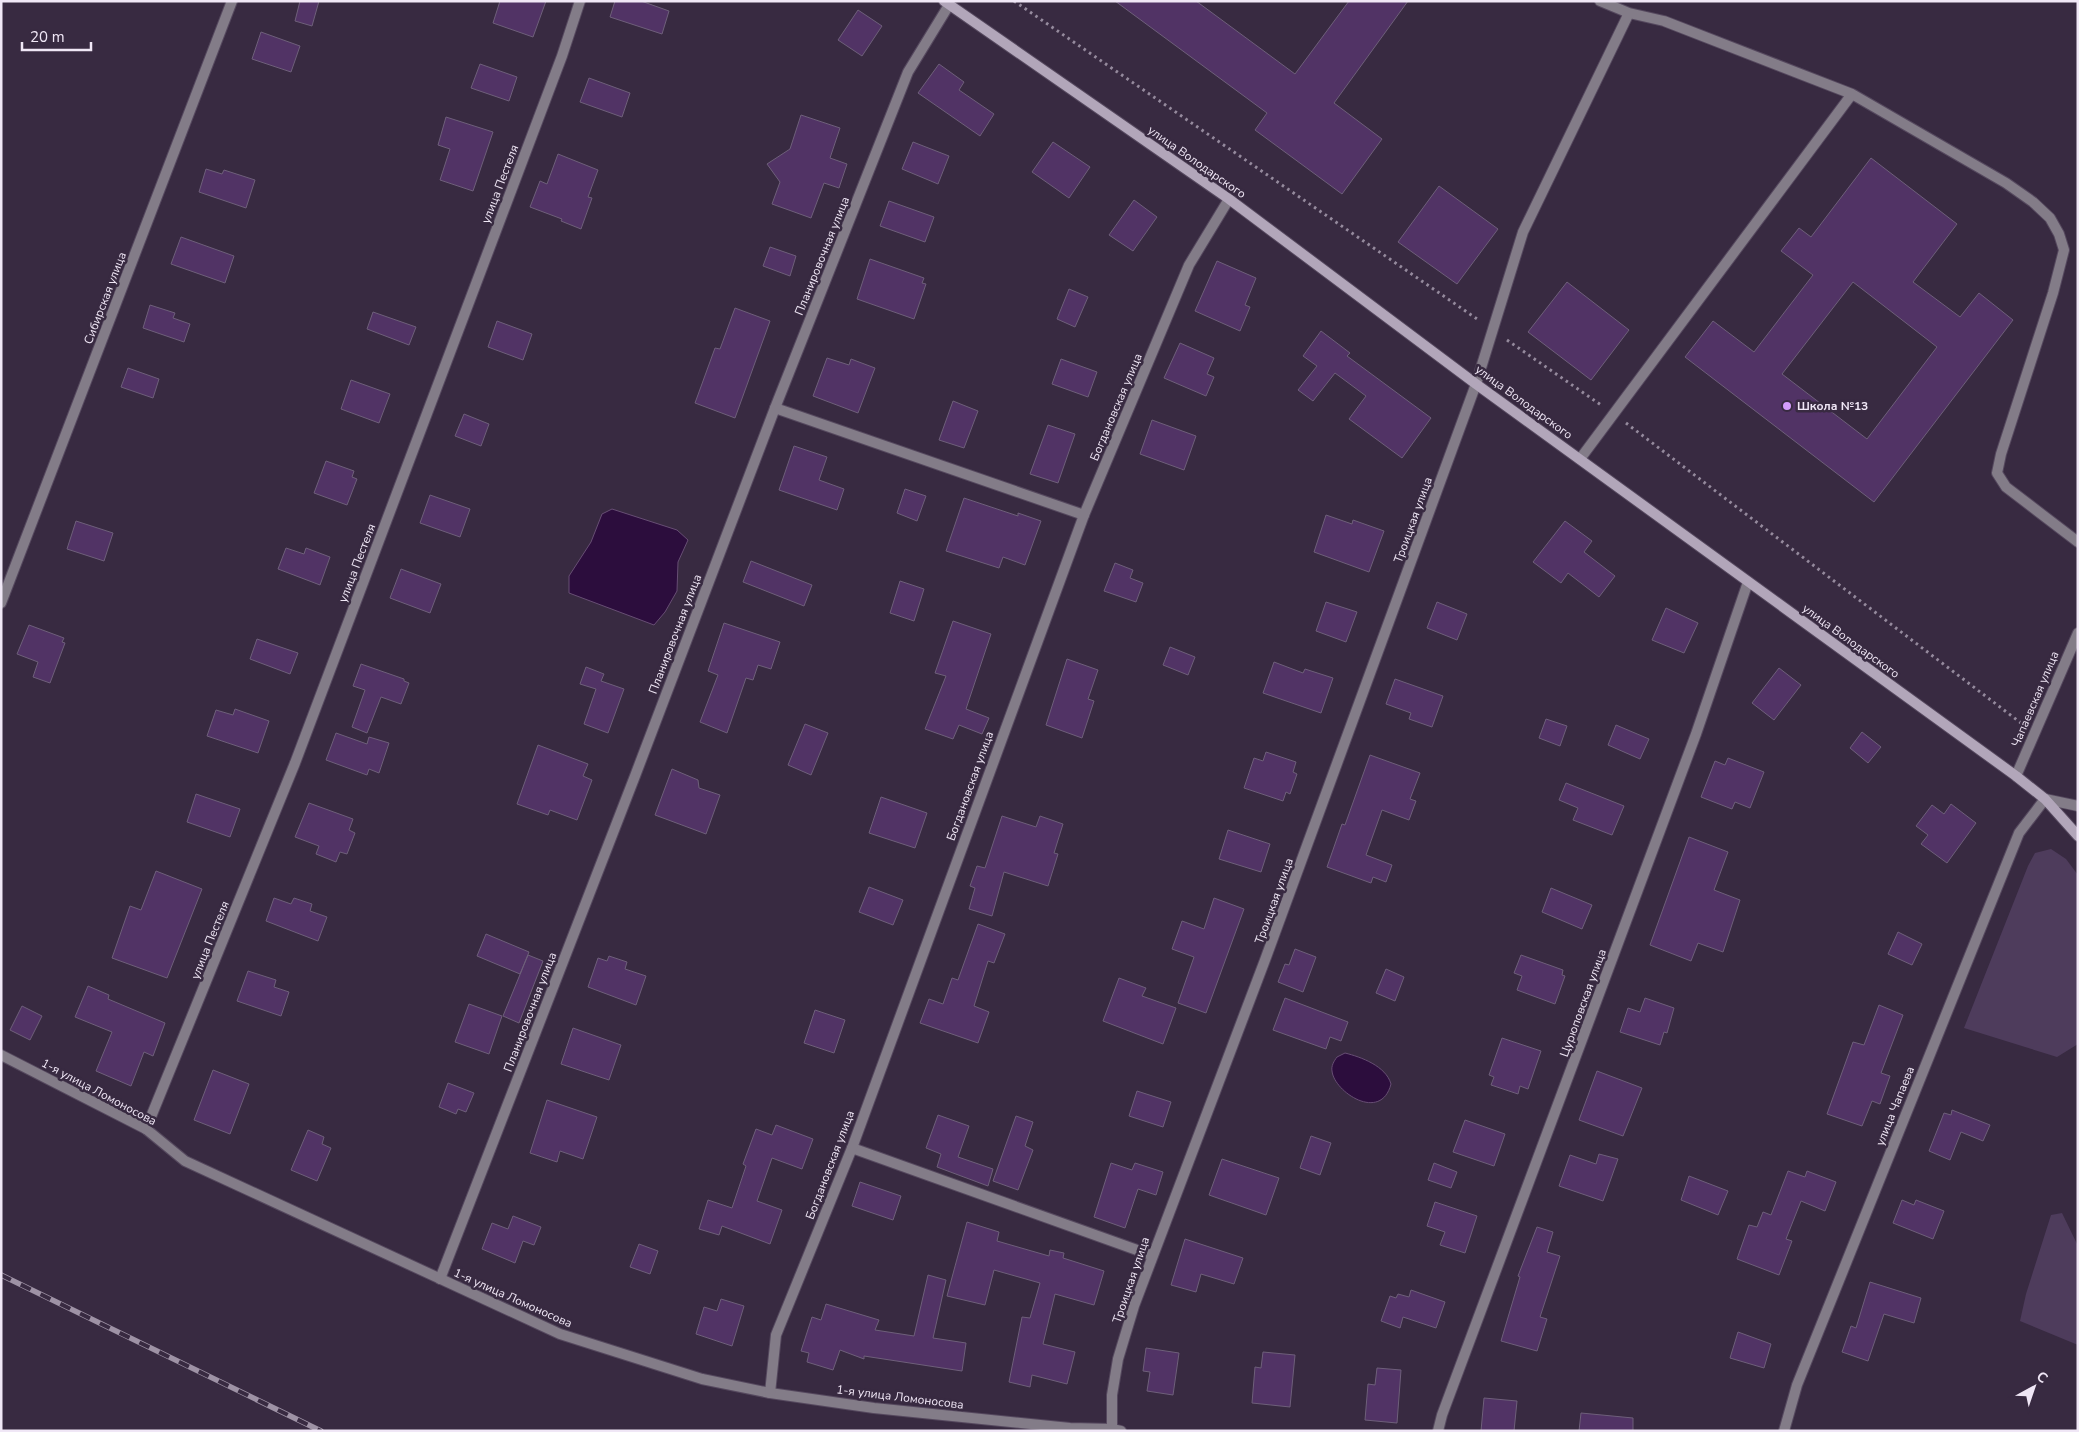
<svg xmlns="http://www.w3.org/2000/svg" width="2079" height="1432" font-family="'Nunito Sans',sans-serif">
	<rect width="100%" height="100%" fill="#382a41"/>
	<path fill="#4e3c5c" d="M 2051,849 L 2066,859 L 2078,875 L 2078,1044 L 2057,1057 L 1964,1028 L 2028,866 L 2035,853 Z
		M 2062,1213 L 2078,1246 L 2078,1345 L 2020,1321 L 2026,1294 L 2051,1215 Z"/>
	<path fill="#2c0d3d" stroke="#674e74" d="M 612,509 L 677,530 L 688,540 L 678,562 L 677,591 L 665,612 L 654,625 L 569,593 L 569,576 L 591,542 L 602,514 Z
		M 1345,1053 C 1361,1057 1386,1066 1391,1084 C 1381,1123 1334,1092 1332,1071 C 1331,1066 1334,1061 1337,1057 Z"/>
	<path fill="#513365" stroke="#6e5f7a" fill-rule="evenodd" d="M 300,1 L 319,1 L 312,26 L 295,21 Z
		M 500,1 L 546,1 L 533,37 L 493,23 Z
		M 615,1 L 641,1 L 669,11 L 662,34 L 610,17 Z
		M 1115,1 L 1196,1 L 1295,74 L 1349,1 L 1408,1 L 1334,103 L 1382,139 L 1342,194 L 1255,130 L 1267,113 Z
		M 858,10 L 882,26 L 862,56 L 838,40 Z
		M 261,32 L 300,46 L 291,72 L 252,59 Z
		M 480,64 L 517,77 L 509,101 L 471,88 Z
		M 939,64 L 964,82 L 959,90 L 994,114 L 980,136 L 918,93 Z
		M 589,78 L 630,93 L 622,117 L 580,102 Z
		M 801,115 L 840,128 L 830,158 L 847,164 L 839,188 L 824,183 L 811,218 L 772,204 L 780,182 L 767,164 L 790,149 Z
		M 446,117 L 493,132 L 473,191 L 440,180 L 450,149 L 438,145 Z
		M 913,142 L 949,156 L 938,184 L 902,169 Z
		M 1053,142 L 1090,167 L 1069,198 L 1032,172 Z
		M 558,154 L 598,170 L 588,197 L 592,198 L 581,229 L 561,221 L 562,219 L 530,207 L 540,181 L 547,184 Z
		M 1871,158 L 1957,224 L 1913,282 L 1960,317 L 1979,293 L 2013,320 L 1874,502 L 1685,357 L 1713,321 L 1754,352 L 1813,275 L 1781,251 L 1799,228 L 1811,237 ZM 1853,282 L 1937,347 L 1867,439 L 1782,374 Z
		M 206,169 L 222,174 L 224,170 L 255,180 L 246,208 L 199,192 Z
		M 1439,186 L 1498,229 L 1457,284 L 1398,242 Z
		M 1134,200 L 1157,217 L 1133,251 L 1109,235 Z
		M 889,201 L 934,217 L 925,242 L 880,226 Z
		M 181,237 L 234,256 L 225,283 L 171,264 Z
		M 770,247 L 796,256 L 790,276 L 763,266 Z
		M 870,259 L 924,278 L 922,283 L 926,284 L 914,319 L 857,299 Z
		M 1217,261 L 1256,278 L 1245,305 L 1250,307 L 1240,331 L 1195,311 Z
		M 1567,282 L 1629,330 L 1591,380 L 1528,332 Z
		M 1069,289 L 1088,297 L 1075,327 L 1057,319 Z
		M 150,305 L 175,313 L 173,318 L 190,324 L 184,342 L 143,328 Z
		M 735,308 L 770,321 L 735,418 L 695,403 L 715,348 L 720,349 Z
		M 373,312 L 416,327 L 409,345 L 367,329 Z
		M 497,321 L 532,334 L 523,360 L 488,347 Z
		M 1321,331 L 1350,353 L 1347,356 L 1431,418 L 1402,458 L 1349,419 L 1366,396 L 1335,373 L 1313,401 L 1298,390 L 1317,366 L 1303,356 Z
		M 1180,343 L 1214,358 L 1207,374 L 1214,377 L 1206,396 L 1164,378 Z
		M 827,358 L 849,365 L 851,359 L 875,368 L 858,413 L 813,396 Z
		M 1061,359 L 1097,372 L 1088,397 L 1052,384 Z
		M 128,368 L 159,379 L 153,398 L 121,387 Z
		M 351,380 L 390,394 L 379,423 L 341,409 Z
		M 953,401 L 978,411 L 964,448 L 939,440 Z
		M 464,414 L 489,424 L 481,446 L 455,436 Z
		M 1152,420 L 1196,436 L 1184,470 L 1140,454 Z
		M 1048,425 L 1075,434 L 1058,483 L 1030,474 Z
		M 794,446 L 827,457 L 819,480 L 844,489 L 837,510 L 779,490 Z
		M 326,461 L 354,471 L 352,477 L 357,479 L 347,505 L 314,493 Z
		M 905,489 L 926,496 L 917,521 L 897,513 Z
		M 430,495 L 470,509 L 460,537 L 420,523 Z
		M 964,498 L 1018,516 L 1018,513 L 1041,521 L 1025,565 L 1003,557 L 999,568 L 946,551 Z
		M 1326,515 L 1352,524 L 1353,520 L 1384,531 L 1369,572 L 1314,552 Z
		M 76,521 L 113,533 L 104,561 L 67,549 Z
		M 1565,521 L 1592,541 L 1584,552 L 1615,576 L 1599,597 L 1568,573 L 1561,583 L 1533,562 Z
		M 286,548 L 304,554 L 306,548 L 330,557 L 320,585 L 278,569 Z
		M 751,561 L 812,585 L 804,606 L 743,582 Z
		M 1115,563 L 1133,570 L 1130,578 L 1143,583 L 1136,602 L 1104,591 Z
		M 401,569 L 441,584 L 430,613 L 390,598 Z
		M 900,581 L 924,589 L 914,621 L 890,613 Z
		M 1326,602 L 1357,612 L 1346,642 L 1316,631 Z
		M 1437,602 L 1467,614 L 1457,640 L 1427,628 Z
		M 1666,608 L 1698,623 L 1684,653 L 1652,640 Z
		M 953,621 L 991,634 L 966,709 L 989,718 L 982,734 L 959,725 L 953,739 L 925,729 L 946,676 L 935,673 Z
		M 724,623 L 780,642 L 771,669 L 758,665 L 753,680 L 746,678 L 727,733 L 700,722 L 718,675 L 708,671 Z
		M 29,625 L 64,638 L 62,642 L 65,643 L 50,683 L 33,677 L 38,662 L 17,654 Z
		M 257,639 L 298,653 L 290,674 L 250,659 Z
		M 1170,647 L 1195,657 L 1188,675 L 1163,665 Z
		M 1067,659 L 1098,670 L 1088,699 L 1094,701 L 1082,738 L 1046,725 Z
		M 1274,662 L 1303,673 L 1305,669 L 1333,678 L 1321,713 L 1263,693 Z
		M 361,664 L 404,679 L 404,681 L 409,683 L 401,704 L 381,697 L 367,733 L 352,727 L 365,690 L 353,686 Z
		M 586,667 L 604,674 L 601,681 L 624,689 L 608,733 L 584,724 L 596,689 L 580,684 Z
		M 1779,668 L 1801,685 L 1774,720 L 1752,703 Z
		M 1395,679 L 1443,696 L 1432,727 L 1409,719 L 1411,713 L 1386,704 Z
		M 235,709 L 269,721 L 258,753 L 207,736 L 216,710 L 233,715 Z
		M 1546,719 L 1567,726 L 1560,746 L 1539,738 Z
		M 805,724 L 828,733 L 811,775 L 788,765 Z
		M 1616,725 L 1649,739 L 1640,759 L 1608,745 Z
		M 1862,732 L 1881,747 L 1868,763 L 1850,748 Z
		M 336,733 L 367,744 L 369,737 L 389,743 L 379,773 L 369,769 L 367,775 L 326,760 Z
		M 538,745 L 588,764 L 583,776 L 592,780 L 577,820 L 550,810 L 548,815 L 517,804 Z
		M 1266,752 L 1296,762 L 1293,772 L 1297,774 L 1290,794 L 1286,792 L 1283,801 L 1244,788 L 1254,758 L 1263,761 Z
		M 1370,755 L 1420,773 L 1410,799 L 1416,801 L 1409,820 L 1382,810 L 1366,855 L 1392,865 L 1386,882 L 1373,877 L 1371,883 L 1327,867 L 1342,824 L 1345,825 Z
		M 1728,758 L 1764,772 L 1750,808 L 1735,802 L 1732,809 L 1701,797 L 1715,761 L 1725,765 Z
		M 672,769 L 698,780 L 699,788 L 720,795 L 706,834 L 655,815 Z
		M 1566,783 L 1624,806 L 1612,835 L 1573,820 L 1578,808 L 1559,800 Z
		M 196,794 L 240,809 L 230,837 L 187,822 Z
		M 881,797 L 927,813 L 915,848 L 869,833 Z
		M 309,803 L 353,819 L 349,830 L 355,833 L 347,854 L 340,852 L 336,862 L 316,854 L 319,846 L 295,837 Z
		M 1951,804 L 1976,823 L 1947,863 L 1921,844 L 1928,835 L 1916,826 L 1932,805 L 1944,814 Z
		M 1002,816 L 1036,827 L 1040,816 L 1063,824 L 1054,853 L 1058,854 L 1048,886 L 1004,872 L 992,916 L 969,909 L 975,888 L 970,886 L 977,866 L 985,868 Z
		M 1228,830 L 1270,844 L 1261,872 L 1219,859 Z
		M 1689,837 L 1728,852 L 1714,890 L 1740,900 L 1723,952 L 1698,943 L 1691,961 L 1650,945 Z
		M 156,871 L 202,889 L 167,978 L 112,958 L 130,906 L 141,910 Z
		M 869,887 L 903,900 L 893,925 L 859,912 Z
		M 1551,888 L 1592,905 L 1582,929 L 1542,912 Z
		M 274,898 L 291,904 L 294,898 L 312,904 L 310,911 L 327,917 L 318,941 L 266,921 Z
		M 1214,898 L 1244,909 L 1206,1013 L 1178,1003 L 1194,957 L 1172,949 L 1182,921 L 1204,929 Z
		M 978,924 L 1005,934 L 994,963 L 988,961 L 974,1006 L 989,1012 L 978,1043 L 920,1023 L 929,999 L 943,1004 L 952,978 L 958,980 Z
		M 1898,932 L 1922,944 L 1912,965 L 1888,954 Z
		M 486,934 L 529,952 L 520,974 L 477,956 Z
		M 1295,949 L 1316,957 L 1303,992 L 1278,982 L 1285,964 L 1289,965 Z
		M 528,955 L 543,961 L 519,1023 L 503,1016 Z
		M 1521,955 L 1563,970 L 1562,975 L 1565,976 L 1555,1004 L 1517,990 L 1522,976 L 1514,973 Z
		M 609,956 L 627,962 L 625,969 L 646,976 L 636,1005 L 588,987 L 598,958 L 607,961 Z
		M 1386,969 L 1404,977 L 1395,1001 L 1376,993 Z
		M 248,971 L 276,980 L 274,987 L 289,992 L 281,1016 L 237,1001 Z
		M 1119,978 L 1146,988 L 1142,996 L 1176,1008 L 1163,1044 L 1103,1021 Z
		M 88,986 L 109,995 L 108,999 L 165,1023 L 153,1056 L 144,1052 L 131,1086 L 96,1071 L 112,1032 L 75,1017 Z
		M 1285,998 L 1348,1022 L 1341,1041 L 1330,1037 L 1326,1049 L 1273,1030 Z
		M 1645,998 L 1674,1008 L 1667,1033 L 1664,1032 L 1660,1045 L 1620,1032 L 1628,1008 L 1640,1012 Z
		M 469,1004 L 502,1016 L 489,1054 L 455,1042 Z
		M 1879,1005 L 1903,1015 L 1881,1073 L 1890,1076 L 1880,1104 L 1872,1101 L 1862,1126 L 1827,1114 L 1853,1042 L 1864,1045 Z
		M 22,1006 L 42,1016 L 30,1040 L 10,1030 Z
		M 815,1010 L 845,1020 L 834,1053 L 804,1043 Z
		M 573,1028 L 621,1045 L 609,1080 L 561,1064 Z
		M 1502,1038 L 1541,1051 L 1528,1089 L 1520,1086 L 1518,1094 L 1491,1085 L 1494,1077 L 1489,1075 Z
		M 213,1070 L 249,1084 L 230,1134 L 194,1120 Z
		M 1597,1071 L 1642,1088 L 1623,1136 L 1579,1120 Z
		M 448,1083 L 474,1093 L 466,1112 L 458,1109 L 456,1114 L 439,1107 Z
		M 1137,1091 L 1171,1102 L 1163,1127 L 1129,1116 Z
		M 547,1100 L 597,1117 L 583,1159 L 560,1151 L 557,1162 L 530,1153 Z
		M 1952,1110 L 1990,1125 L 1983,1141 L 1961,1132 L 1950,1160 L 1929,1151 L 1944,1113 L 1951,1115 Z
		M 938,1115 L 969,1126 L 958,1157 L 993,1169 L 988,1186 L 937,1167 L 941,1154 L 926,1148 Z
		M 1016,1116 L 1033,1122 L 1025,1146 L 1033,1150 L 1018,1190 L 993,1181 Z
		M 1465,1120 L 1505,1134 L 1494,1166 L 1453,1152 Z
		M 776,1125 L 813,1139 L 802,1169 L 772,1158 L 757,1201 L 782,1210 L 770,1244 L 722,1226 L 719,1235 L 699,1229 L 708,1200 L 732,1208 L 746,1166 L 743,1164 L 756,1129 L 772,1135 Z
		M 308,1130 L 324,1137 L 322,1144 L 331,1148 L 317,1181 L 291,1170 Z
		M 1311,1136 L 1331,1143 L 1320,1175 L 1300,1168 Z
		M 1599,1154 L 1618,1159 L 1603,1201 L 1559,1186 L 1570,1155 L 1596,1164 Z
		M 1222,1159 L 1279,1178 L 1266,1215 L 1209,1195 Z
		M 1111,1163 L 1132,1170 L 1135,1163 L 1163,1172 L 1156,1195 L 1138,1189 L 1125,1228 L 1094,1217 Z
		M 1434,1163 L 1457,1172 L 1451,1188 L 1428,1180 Z
		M 1788,1171 L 1805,1177 L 1807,1171 L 1836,1182 L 1825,1211 L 1801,1201 L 1786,1239 L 1792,1241 L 1779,1275 L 1737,1259 L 1749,1225 L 1757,1227 L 1763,1212 L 1771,1215 Z
		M 1689,1176 L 1728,1191 L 1718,1215 L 1681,1200 Z
		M 860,1182 L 901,1196 L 893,1220 L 852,1206 Z
		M 1902,1200 L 1914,1205 L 1916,1200 L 1944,1211 L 1933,1239 L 1893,1223 Z
		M 1435,1202 L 1477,1216 L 1465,1253 L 1440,1245 L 1445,1232 L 1427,1226 Z
		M 513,1216 L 541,1227 L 534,1245 L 523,1241 L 515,1263 L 482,1249 L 492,1223 L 508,1229 Z
		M 967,1222 L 999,1232 L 997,1241 L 1049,1256 L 1050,1250 L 1064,1253 L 1063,1258 L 1104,1271 L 1094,1305 L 1055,1294 L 1043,1344 L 1075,1352 L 1067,1384 L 1032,1375 L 1030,1387 L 1009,1382 L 1022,1317 L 1030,1318 L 1040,1283 L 994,1270 L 985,1305 L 947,1296 Z
		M 1537,1227 L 1553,1232 L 1547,1252 L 1560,1256 L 1540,1317 L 1547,1319 L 1537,1351 L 1501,1341 L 1520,1277 L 1518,1276 Z
		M 1185,1239 L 1243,1258 L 1234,1284 L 1201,1274 L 1196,1292 L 1171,1285 Z
		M 639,1244 L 658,1251 L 650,1274 L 630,1267 Z
		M 928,1275 L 946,1280 L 933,1338 L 966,1343 L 962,1371 L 864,1356 L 864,1359 L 840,1350 L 833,1370 L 807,1362 L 809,1353 L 801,1351 L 812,1317 L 821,1320 L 826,1304 L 879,1320 L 875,1330 L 914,1336 Z
		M 1870,1282 L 1921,1298 L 1914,1323 L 1884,1314 L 1868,1361 L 1842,1352 L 1851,1326 L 1856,1328 Z
		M 1411,1290 L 1445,1302 L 1436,1328 L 1403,1317 L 1400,1328 L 1381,1321 L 1390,1296 L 1396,1298 L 1398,1294 L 1409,1297 Z
		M 721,1299 L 744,1306 L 732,1346 L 696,1334 L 704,1307 L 717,1311 Z
		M 1738,1332 L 1771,1344 L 1764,1368 L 1730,1358 Z
		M 1146,1348 L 1179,1353 L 1173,1395 L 1147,1391 L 1150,1372 L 1143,1371 Z
		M 1263,1352 L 1295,1355 L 1290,1407 L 1252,1403 L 1255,1367 L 1261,1368 Z
		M 1377,1368 L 1401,1370 L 1397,1423 L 1365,1420 L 1368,1384 L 1375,1385 Z
		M 1484,1398 L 1517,1401 L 1514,1431 L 1481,1431 Z
		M 1581,1413 L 1633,1418 L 1633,1431 L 1579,1431 Z"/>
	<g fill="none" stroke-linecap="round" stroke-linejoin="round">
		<defs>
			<path id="service" d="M 1600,1 L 1629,13 L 1664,21 L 1852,94 L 2006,183 L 2033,202 L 2050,218 L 2059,234 L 2064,250 L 2053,293 L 2001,454 L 1997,473 L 2006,487 L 2078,542
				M 1476,384 L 1523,232 L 1629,13
				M 775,408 L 1084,515
				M 1580,459 L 1852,94
				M 1,1055 L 146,1129 L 185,1161 L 560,1334 L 702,1379 L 770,1393 L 874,1408 L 1070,1428 L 1112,1429
				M 852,1148 L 1151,1255"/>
			<path id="minor" d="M 1,603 L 232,1
				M 2016,776 L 2078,633
				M 146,1129 L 295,763 L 562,56 L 580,1
				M 440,1279 L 635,776 L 775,408 L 908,72 L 949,5
				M 770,1393 L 776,1335 L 852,1148 L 1084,515 L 1189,265 L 1229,199
				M 1121,1431 L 1112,1429 L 1112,1395 L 1118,1359 L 1134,1306 L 1265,960 L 1476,384
				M 1438,1431 L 1442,1415 L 1696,734 L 1748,582
				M 1784,1431 L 1797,1385 L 2019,833 L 2045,799 L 2078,806"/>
			<path id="secondary" d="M 944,1 L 1229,199 L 1476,384 L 2016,776 L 2045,799 L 2078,836"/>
		</defs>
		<use href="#service" stroke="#55485e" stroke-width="12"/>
		<use href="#minor" stroke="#55485e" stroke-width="12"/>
		<use href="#secondary" stroke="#55485e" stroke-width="12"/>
		<path stroke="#958a9d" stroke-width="3" stroke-dasharray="2.5 4" stroke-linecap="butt" d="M 1014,1 L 1480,321
			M 1507,340 L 1601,405
			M 1626,423 L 2021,723"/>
		<use href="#service" stroke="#837c88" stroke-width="10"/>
		<use href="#minor" stroke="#837c88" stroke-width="10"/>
		<use href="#secondary" stroke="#b2a6ba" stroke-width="10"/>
		<defs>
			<path id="rail" d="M 1,1275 L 321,1431"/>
		</defs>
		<use href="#rail" stroke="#9e92a5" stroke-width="5.5"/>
		<use href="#rail" stroke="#382a41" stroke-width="4" stroke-dasharray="11" stroke-linecap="butt"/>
	</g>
	<circle fill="#d49cfb" stroke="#382a41" stroke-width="2" cx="1787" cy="406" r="5"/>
	<g text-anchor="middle" stroke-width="5" stroke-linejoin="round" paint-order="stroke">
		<g font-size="12" fill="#f0e7f6" stroke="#382a41">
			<text transform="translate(1197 162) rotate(35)" y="4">улица Володарского</text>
			<text transform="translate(500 184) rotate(-69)" y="4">улица Пестеля</text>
			<text transform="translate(822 256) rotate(-68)" y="4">Планировочная улица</text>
			<text transform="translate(105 298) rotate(-69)" y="4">Сибирская улица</text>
			<text transform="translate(1524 402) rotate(36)" y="4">улица Володарского</text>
			<text transform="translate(1116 407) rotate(-67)" y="4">Богдановская улица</text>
			<text transform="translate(1413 520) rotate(-70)" y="4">Троицкая улица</text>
			<text transform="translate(357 563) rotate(-69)" y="4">улица Пестеля</text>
			<text transform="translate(675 634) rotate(-69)" y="4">Планировочная улица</text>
			<text transform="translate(1851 641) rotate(36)" y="4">улица Володарского</text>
			<text transform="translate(2035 699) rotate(-67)" y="4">Чапаевская улица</text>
			<text transform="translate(970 786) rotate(-70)" y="4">Богдановская улица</text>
			<text transform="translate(1274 901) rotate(-70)" y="4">Троицкая улица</text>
			<text transform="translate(210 940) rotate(-68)" y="4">улица Пестеля</text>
			<text transform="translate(1583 1003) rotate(-70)" y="4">Цурюповская улица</text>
			<text transform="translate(530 1012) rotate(-69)" y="4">Планировочная улица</text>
			<text transform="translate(99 1092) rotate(28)" y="4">1-я улица Ломоносова</text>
			<text transform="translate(1895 1106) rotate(-68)" y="4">улица Чапаева</text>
			<text transform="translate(830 1165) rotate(-69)" y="4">Богдановская улица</text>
			<text transform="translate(1131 1280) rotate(-71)" y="4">Троицкая улица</text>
			<text transform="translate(513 1298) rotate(24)" y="4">1-я улица Ломоносова</text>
			<text transform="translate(900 1397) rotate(7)" y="4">1-я улица Ломоносова</text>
		</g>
		<g font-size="12" font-weight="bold" fill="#f0e7f6" stroke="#382a41" text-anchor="start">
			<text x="1797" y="410">Школа №13</text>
		</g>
	</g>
	<rect width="2079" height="1432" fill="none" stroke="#f0e7f6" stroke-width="5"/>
	<g transform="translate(2034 1387) rotate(40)" stroke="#382a41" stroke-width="4" paint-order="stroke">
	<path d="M0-4L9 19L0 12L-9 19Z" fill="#f0e7f6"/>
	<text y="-8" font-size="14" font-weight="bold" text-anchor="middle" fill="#f0e7f6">С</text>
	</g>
	<path d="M22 42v8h69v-8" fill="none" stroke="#f0e7f6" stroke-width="2.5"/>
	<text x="30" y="42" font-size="15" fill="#f0e7f6" stroke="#382a41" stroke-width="4" paint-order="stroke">20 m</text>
</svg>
